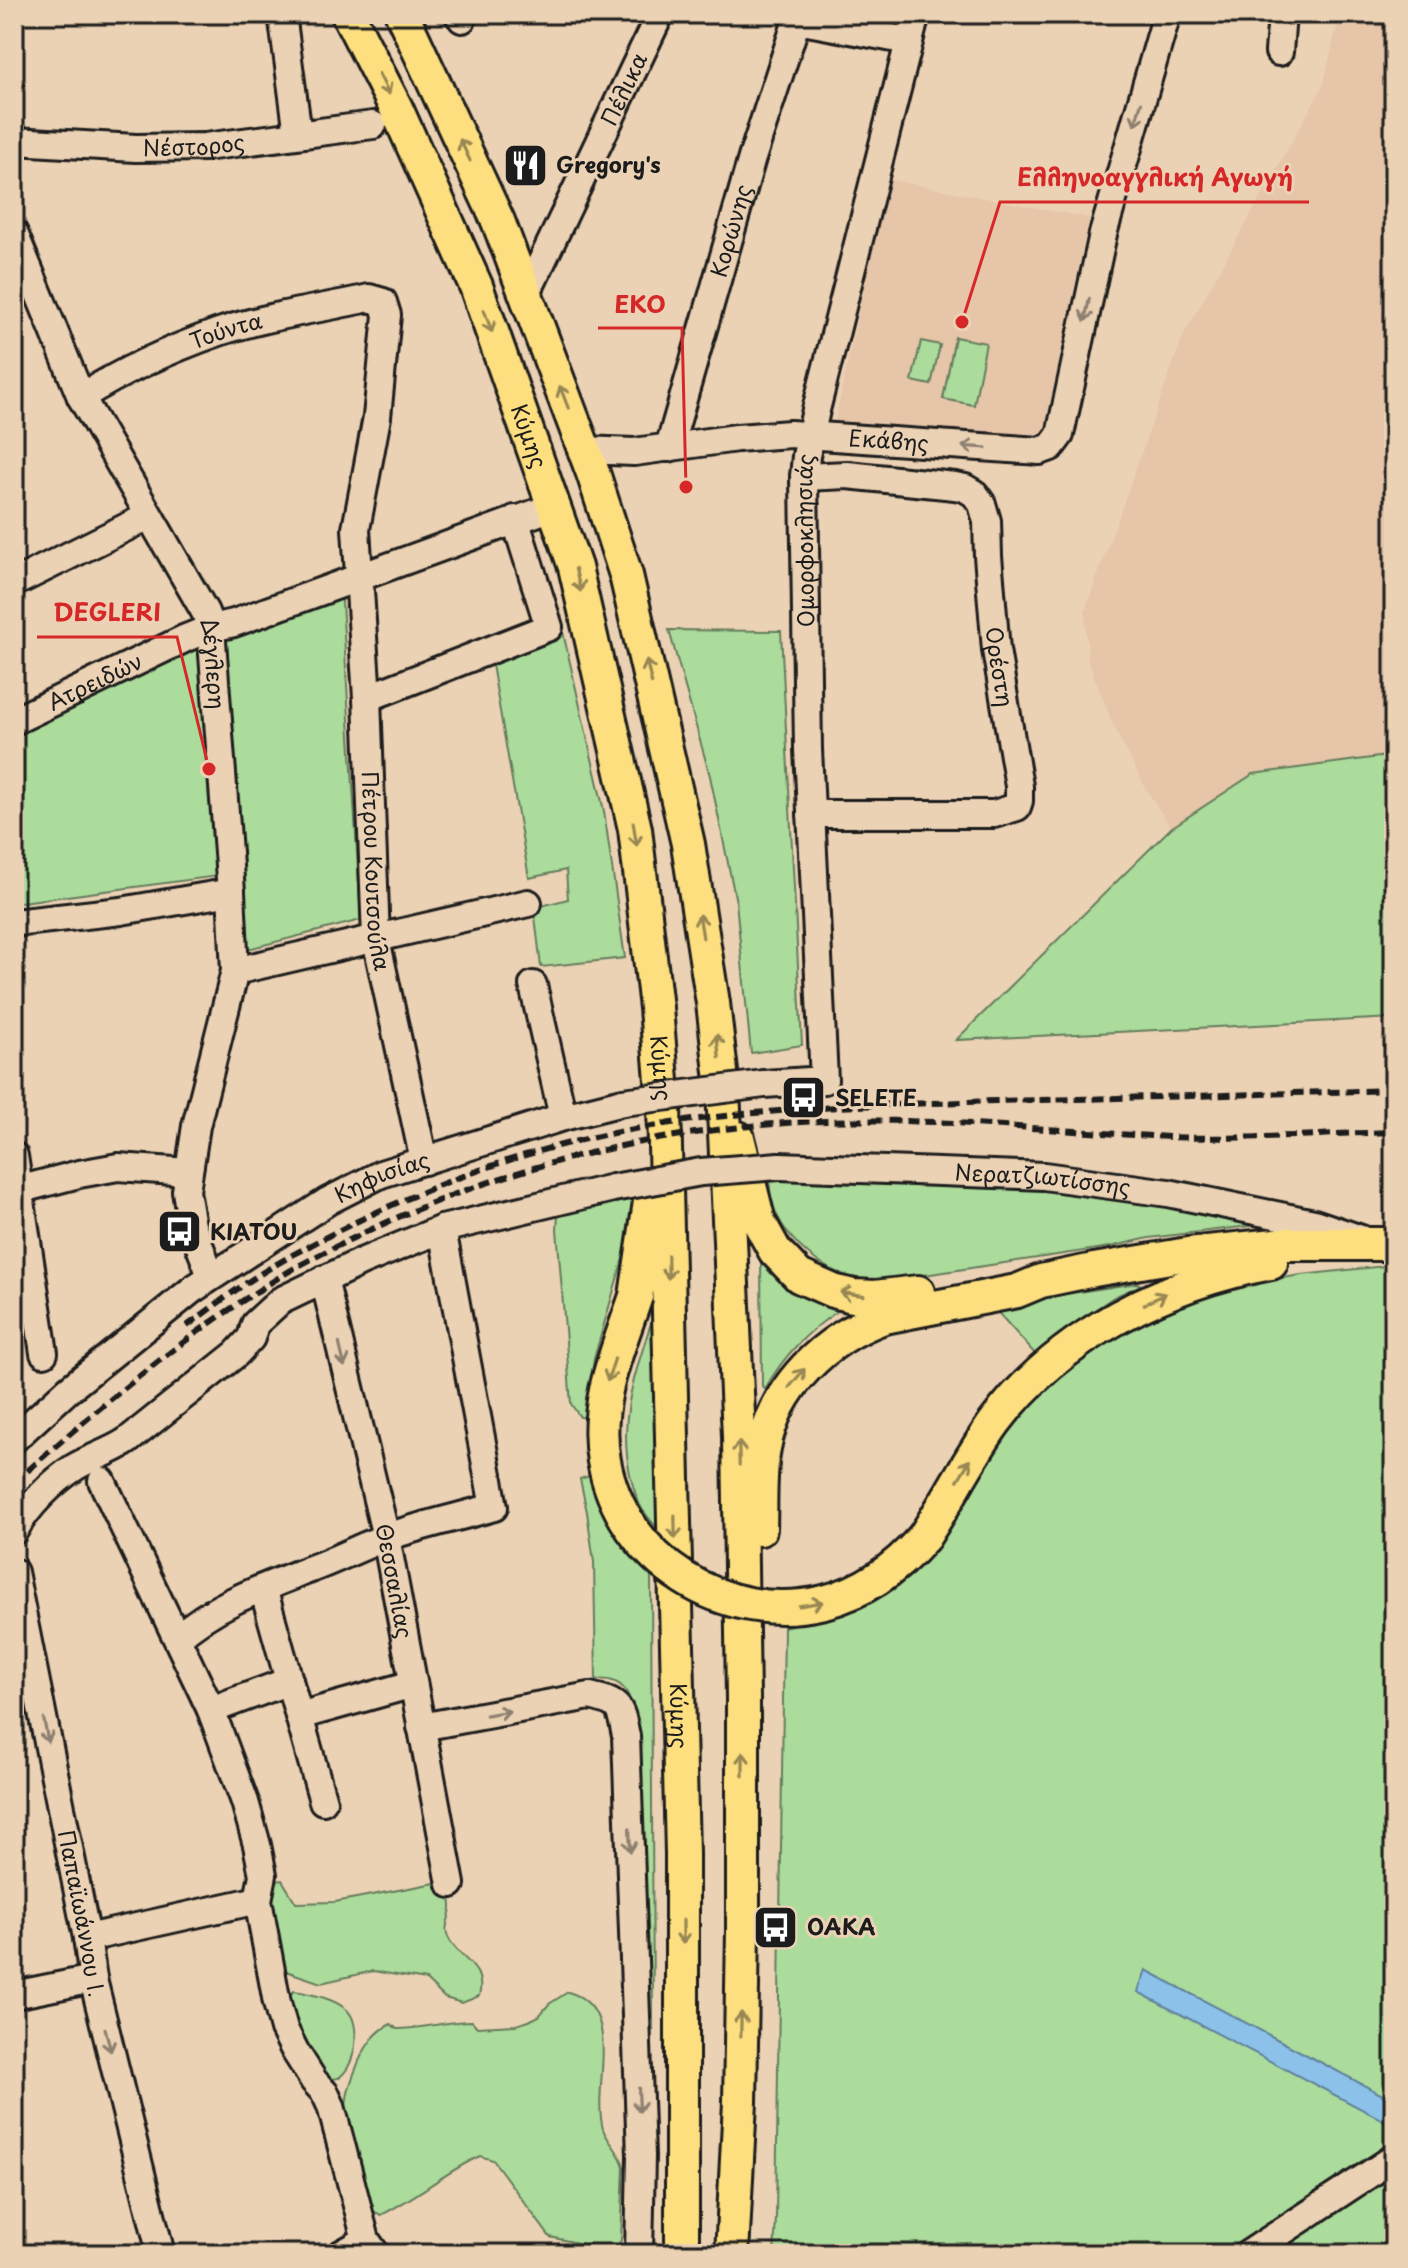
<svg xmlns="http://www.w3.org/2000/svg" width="1408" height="2268" font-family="'Playpen Sans',sans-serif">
	<rect width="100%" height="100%" fill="#ecd2b4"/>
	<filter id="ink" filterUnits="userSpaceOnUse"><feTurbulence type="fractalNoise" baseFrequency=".0125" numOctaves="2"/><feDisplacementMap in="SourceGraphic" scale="16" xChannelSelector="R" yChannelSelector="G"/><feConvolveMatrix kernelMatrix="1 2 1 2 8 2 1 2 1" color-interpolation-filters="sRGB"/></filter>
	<g filter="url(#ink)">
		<path fill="#e6c5a9" d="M 1340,14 L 1394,14 L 1394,1017 L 956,1040 L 1171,828 L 1149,794 L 1116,732 L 1088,661 L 1085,611 L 1183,336 L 1323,86 Z
			M 887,179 L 1089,218 L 1043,434 L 834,427 Z"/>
		<path fill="#acdc9c" stroke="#647c5c" stroke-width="2" d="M 955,337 L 986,343 L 974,405 L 943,399 Z
			M 921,341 L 940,345 L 931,385 L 912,381 Z
			M 341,585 L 361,920 L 244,950 L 224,629 Z
			M 562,628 L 604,811 L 625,958 L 541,967 L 534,908 L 568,899 L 566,870 L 529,878 L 491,659 Z
			M 669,630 L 781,631 L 802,1045 L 751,1053 L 736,902 L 710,776 Z
			M 201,642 L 218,876 L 14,903 L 14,728 Z
			M 1394,755 L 1394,1018 L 956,1040 L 1171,828 L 1253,774 Z
			M 769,1178 L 1053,1191 L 1148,1200 L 1258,1225 L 1149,1238 L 1110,1247 L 878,1282 C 866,1279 853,1278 841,1274 C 811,1262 782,1234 772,1203 C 770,1195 770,1186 769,1178 Z
			M 633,1197 L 626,1248 L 594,1359 L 585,1417 L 580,1417 L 571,1404 L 557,1229 L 558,1216 L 570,1207 Z
			M 761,1257 L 836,1306 L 839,1310 C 807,1332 784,1355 765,1389 L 762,1386 Z
			M 1394,1265 L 1394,2254 L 774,2254 L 776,2218 L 784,1627 L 856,1609 L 913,1564 L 1018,1414 L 1073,1360 L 1148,1316 L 1224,1288 L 1301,1275 Z
			M 1137,1283 L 1141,1285 L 1114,1297 L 1087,1315 L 1035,1354 L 995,1309 L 1066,1294 Z
			M 655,1310 L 656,1316 L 658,1529 C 653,1523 647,1516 642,1509 C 636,1499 633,1486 630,1474 C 617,1413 638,1367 655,1310 Z
			M 589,1476 C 602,1517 620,1544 651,1574 L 653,2030 L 647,2029 L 633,1709 C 628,1688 618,1677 596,1680 L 594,1562 L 587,1512 L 580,1479 Z
			M 282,1880 L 296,1903 L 335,1902 L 446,1881 C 448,1889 451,1898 451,1906 C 451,1917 443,1927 448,1937 C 459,1961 487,1965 479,1996 L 462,2003 L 445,1998 L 426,1980 L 373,1971 L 321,1983 L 283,1970 L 267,1883 Z
			M 294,1991 C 311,1994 334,1998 347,2010 C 362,2024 356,2068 338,2078 C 337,2078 327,2081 326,2081 L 304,2056 L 285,1999 Z
			M 568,1992 C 626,2008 591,2087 603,2129 C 608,2143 621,2152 624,2167 L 621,2240 L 615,2251 L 550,2237 L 493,2160 L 480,2156 C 445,2172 416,2198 381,2215 L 367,2208 C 359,2177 344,2142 346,2109 C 346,2093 353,2076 359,2061 C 367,2044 375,2032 391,2024 L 397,2029 C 422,2029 447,2021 472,2021 L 477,2027 L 516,2025 L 529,2021 L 539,2016 L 549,2004 Z"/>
		<path fill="#8cc2ea" stroke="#5f8098" stroke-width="2" d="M 1146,1970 L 1394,2101 L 1394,2117 L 1390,2124 L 1138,1992 Z"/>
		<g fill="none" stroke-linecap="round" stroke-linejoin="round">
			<defs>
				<g id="minor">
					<path d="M 282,14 L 298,134"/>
					<path d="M 458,14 L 462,19"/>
					<path d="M 797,20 L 909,41"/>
					<path d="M 1279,52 L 1282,14"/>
					<path id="s1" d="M 14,141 L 136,148 L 205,147 L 373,125"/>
					<path id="s2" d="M 14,233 L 81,397 L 205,612 L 211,628 L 231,892 L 235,971 L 196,1126 L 186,1191 L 192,1226 L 211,1276"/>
					<path id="s3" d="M 526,295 L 660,14"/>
					<path id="s4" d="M 81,397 C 124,370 171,349 219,332 C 267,316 320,309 369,298 L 383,302 L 387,315 L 377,417 L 356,529 L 367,698 L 376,939 L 424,1161"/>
					<path id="s5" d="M 669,448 L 752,158 L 799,14"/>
					<path id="s6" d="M 584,450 L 634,452 L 737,438 L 790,434 L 1040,451 L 1051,447 L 1060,435 L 1103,234 L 1167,14"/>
					<path id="s7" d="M 804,477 L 847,475 L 955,486 L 965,488 L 975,494 L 982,504 L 987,521 L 988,556 L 996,650 L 1019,786 L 1019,801 L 1017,807 L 994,814 L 811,814"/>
					<path d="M 14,583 L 149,516"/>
					<path d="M 367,698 L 549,627 L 515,519"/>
					<path id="s8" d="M 14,721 L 186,638 L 211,628 L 234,623 L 555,506"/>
					<path d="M 14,923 L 121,911 L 231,892"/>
					<path d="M 235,971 L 528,903"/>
					<path d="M 533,985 L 563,1117"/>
					<path id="s9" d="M 764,1084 L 824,1080 L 808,749 L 804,477 L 806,456 L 816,410 L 916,14"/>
					<path d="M 14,1156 L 44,1353"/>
					<path id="s10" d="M 779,1166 L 1044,1176 L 1168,1193 L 1314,1223 L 1361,1239"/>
					<path d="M 14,1191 L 79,1174 L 118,1167 L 188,1172"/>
					<path id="s11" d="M 324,1279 L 386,1537 L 451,1884"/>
					<path id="s12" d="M 14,1439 L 69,1389 L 193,1289 L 328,1201 L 381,1174 L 563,1117 L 623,1102"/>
					<path d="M 102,1481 L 211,1710 L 245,1802 L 257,1845 L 263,1875 L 258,1900 L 277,2003 L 284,2029 L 295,2051 L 314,2081 L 325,2093 L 331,2106 L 366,2240 L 376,2254"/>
					<path d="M 14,1531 C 27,1507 52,1482 75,1467 C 92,1457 111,1452 127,1441 L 236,1354 L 251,1338 L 255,1324 L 280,1301 L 361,1262 L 442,1229 L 613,1188"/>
					<path id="s13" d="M 14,1572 L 87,1938 L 93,1979 L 161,2254"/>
					<path d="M 263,1588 L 323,1801"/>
					<path d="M 177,1638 C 216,1603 265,1587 313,1568 C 338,1559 362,1546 387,1537 C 422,1525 459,1517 494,1507 L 442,1229"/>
					<path d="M 211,1710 L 289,1681"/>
					<path d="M 299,1716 L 413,1684"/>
					<path d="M 421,1727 L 590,1696 C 621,1703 620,1707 626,1736 L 641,2156 L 639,2254"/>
					<path d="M 87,1938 L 258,1900"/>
					<path d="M 14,1995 L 93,1979"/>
					<path d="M 341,2254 L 366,2240"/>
					<path d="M 1248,2254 L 1394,2158"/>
				</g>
				<g id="major">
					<path id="s14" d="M 348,14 L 396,108 L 476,286 L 575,567 L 635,829 L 656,1008 L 664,1105 L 682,1854 L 682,2254"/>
					<path d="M 402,14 L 498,221 L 593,473 L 626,575 L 688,844 L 713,1003 L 723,1089 L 739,1436 L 743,1698 L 743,1930 L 740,2102 L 732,2254"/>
					<path d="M 738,1138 L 759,1222 L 775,1251 L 799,1276 L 833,1291 L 853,1296 L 875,1297 L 918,1292"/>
					<path d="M 636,1296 L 651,1195"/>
					<path d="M 760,1529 C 761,1502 759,1474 764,1448 C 775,1386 826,1338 884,1317 L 1017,1291 L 1041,1281 L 1094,1270 L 1188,1254 L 1285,1244 L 1394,1244"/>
					<path d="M 924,1537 C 949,1499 969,1458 995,1422 C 1060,1335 1167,1282 1271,1263"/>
				</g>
			</defs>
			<use href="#minor" stroke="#1c1c1c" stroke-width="32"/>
			<use href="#major" stroke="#1c1c1c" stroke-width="38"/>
			<use href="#minor" stroke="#ecd2b4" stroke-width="26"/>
			<use href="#major" stroke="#fddf80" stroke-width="32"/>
			<path stroke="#1c1c1c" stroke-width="6" stroke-dasharray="12 6" stroke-linecap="butt" d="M 187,1326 C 215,1305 244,1283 275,1265 C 377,1206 492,1158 608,1134 C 736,1108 867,1105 997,1101 C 1129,1098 1262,1094 1394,1090
				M 14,1483 C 97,1408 183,1337 278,1278 C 307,1260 339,1245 370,1230 C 502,1168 640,1134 785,1123 C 914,1114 1043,1131 1171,1137 C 1245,1140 1320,1134 1394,1132"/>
			<defs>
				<path id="minor-bridge" d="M 623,1102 L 764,1084
					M 613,1188 L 701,1172 L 779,1166"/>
				<path id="major-bridge" d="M 636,1296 C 618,1350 593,1403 604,1461 C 622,1561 725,1626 824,1602 C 864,1592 897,1568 924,1537"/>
			</defs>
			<use href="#minor-bridge" stroke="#1c1c1c" stroke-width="32" stroke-linecap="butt"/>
			<use href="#major-bridge" stroke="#1c1c1c" stroke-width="38" stroke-linecap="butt"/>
			<use href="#minor-bridge" stroke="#ecd2b4" stroke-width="26"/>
			<use href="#major-bridge" stroke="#fddf80" stroke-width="32"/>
		</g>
		<defs><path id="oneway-shaft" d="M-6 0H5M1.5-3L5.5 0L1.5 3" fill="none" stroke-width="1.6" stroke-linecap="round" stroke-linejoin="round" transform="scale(2)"/></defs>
		<g stroke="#988753">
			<use href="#oneway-shaft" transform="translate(384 84) rotate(63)"/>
			<use href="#oneway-shaft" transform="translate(465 150) rotate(-115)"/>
			<use href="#oneway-shaft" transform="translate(488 321) rotate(70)"/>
			<use href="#oneway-shaft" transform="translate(564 397) rotate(-111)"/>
			<use href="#oneway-shaft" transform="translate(578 580) rotate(77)"/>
			<use href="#oneway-shaft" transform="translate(649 672) rotate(-103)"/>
			<use href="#oneway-shaft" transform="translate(635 834) rotate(81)"/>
			<use href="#oneway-shaft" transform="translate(701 926) rotate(-99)"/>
			<use href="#oneway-shaft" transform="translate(718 1046) rotate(-96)"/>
			<use href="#oneway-shaft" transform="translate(668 1267) rotate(89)"/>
			<use href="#oneway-shaft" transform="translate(852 1294) rotate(-172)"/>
			<use href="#oneway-shaft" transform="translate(1155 1299) rotate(-26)"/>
			<use href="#oneway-shaft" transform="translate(611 1370) rotate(108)"/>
			<use href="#oneway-shaft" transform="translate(797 1378) rotate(-50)"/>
			<use href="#oneway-shaft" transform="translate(739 1453) rotate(-91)"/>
			<use href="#oneway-shaft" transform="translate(964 1470) rotate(-59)"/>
			<use href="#oneway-shaft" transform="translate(675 1527) rotate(89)"/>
			<use href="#oneway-shaft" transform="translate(811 1604) rotate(-9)"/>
			<use href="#oneway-shaft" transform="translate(743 1764) rotate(-90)"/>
			<use href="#oneway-shaft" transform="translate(683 1932) rotate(90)"/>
			<use href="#oneway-shaft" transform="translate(741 2024) rotate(-89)"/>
		</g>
		<g stroke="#8e8070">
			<use href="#oneway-shaft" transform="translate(1138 114) rotate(106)"/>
			<use href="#oneway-shaft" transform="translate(1087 310) rotate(102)"/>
			<use href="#oneway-shaft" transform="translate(974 447) rotate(-176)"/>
			<use href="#oneway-shaft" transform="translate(342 1355) rotate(77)"/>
			<use href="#oneway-shaft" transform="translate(498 1713) rotate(-10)"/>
			<use href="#oneway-shaft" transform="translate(46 1731) rotate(79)"/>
			<use href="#oneway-shaft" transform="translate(630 1840) rotate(88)"/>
			<use href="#oneway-shaft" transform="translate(108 2040) rotate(76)"/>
			<use href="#oneway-shaft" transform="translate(639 2100) rotate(88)"/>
		</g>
	</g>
	<defs>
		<symbol id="restaurant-square" viewBox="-11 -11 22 22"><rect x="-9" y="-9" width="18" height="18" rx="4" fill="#1c1c1c" stroke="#ecd2b4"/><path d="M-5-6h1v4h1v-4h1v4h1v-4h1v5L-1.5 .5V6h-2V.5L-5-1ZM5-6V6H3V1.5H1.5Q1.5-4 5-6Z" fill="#fff"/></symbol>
		<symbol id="bus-square" viewBox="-11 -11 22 22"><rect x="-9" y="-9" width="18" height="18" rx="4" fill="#1c1c1c" stroke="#ecd2b4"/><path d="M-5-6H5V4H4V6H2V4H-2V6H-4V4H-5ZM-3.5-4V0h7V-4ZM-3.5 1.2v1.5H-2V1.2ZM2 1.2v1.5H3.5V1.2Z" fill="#fff"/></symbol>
	</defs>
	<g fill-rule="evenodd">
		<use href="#restaurant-square" x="500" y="140" width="51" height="51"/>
		<use href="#bus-square" x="778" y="1072" width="51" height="51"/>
		<use href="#bus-square" x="154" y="1206" width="51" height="51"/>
		<use href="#bus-square" x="750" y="1902" width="51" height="51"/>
	</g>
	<g text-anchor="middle" stroke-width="6" stroke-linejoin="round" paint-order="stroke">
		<g font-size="22" fill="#1c1c1c" stroke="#ecd2b4">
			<text dy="8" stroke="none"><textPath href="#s3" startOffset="228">Πέλικα</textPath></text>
			<text dy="8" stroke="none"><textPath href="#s1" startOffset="180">Νέστορος</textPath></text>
			<text dy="8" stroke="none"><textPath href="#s5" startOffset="226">Κορώνης</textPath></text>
			<text dy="8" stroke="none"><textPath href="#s4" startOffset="160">Τούντα</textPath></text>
			<text dy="8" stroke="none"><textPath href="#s14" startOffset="460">Κύμης</textPath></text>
			<text dy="8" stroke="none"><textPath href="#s6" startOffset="306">Εκάβης</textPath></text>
			<text dy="8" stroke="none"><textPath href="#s9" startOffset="600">Ομορφοκλησιάς</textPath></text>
			<text dy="8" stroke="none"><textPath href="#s2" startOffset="478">Δέγλερη</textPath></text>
			<text dy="8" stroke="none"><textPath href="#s7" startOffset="350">Ορέστη</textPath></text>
			<text dy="8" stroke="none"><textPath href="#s8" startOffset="90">Ατρειδών</textPath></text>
			<text dy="8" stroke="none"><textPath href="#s4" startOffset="894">Πέτρου Κουτσούλα</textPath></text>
			<text dy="8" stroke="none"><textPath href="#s14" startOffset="1108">Κύμης</textPath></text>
			<text dy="8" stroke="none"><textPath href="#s12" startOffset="454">Κηφισίας</textPath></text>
			<text dy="8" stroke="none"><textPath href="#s10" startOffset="264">Νερατζιωτίσσης</textPath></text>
			<text dy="8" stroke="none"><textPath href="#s11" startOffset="310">Θεσσαλίας</textPath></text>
			<text dy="8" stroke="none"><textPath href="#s14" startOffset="1756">Κύμης</textPath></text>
			<text dy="8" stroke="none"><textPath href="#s13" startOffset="348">Παπαϊωάννου Ι.</textPath></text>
		</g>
		<g font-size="22" font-weight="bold" fill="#1c1c1c" stroke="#ecd2b4" text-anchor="start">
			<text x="556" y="173">Gregory's</text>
			<text x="835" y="1106">SELETE</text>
			<text x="210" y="1240">KIATOU</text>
			<text x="807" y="1935">ΟΑΚΑ</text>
		</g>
	</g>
	<path fill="none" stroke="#d62828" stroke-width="3" d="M962 322L1000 202H1309M686 487L682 328H598M209 769L177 637H37"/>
	<g fill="#d62828" stroke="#ecd2b4" stroke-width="3">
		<circle cx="962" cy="322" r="8"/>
		<circle cx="686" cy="487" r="8"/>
		<circle cx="209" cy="769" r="8"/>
	</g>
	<g font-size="24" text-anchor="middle" font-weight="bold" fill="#d62828" stroke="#ecd2b4" stroke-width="6" stroke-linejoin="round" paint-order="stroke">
		<text x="1155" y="186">Ελληνοαγγλική Αγωγή</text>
		<text x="640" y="313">EKO</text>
		<text x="107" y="621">DEGLERI</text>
	</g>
	<rect width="1408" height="2268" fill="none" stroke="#ecd2b4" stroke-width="48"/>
	<rect x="24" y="24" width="1360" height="2220" fill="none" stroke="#1c1c1c" stroke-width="3" filter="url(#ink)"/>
</svg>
